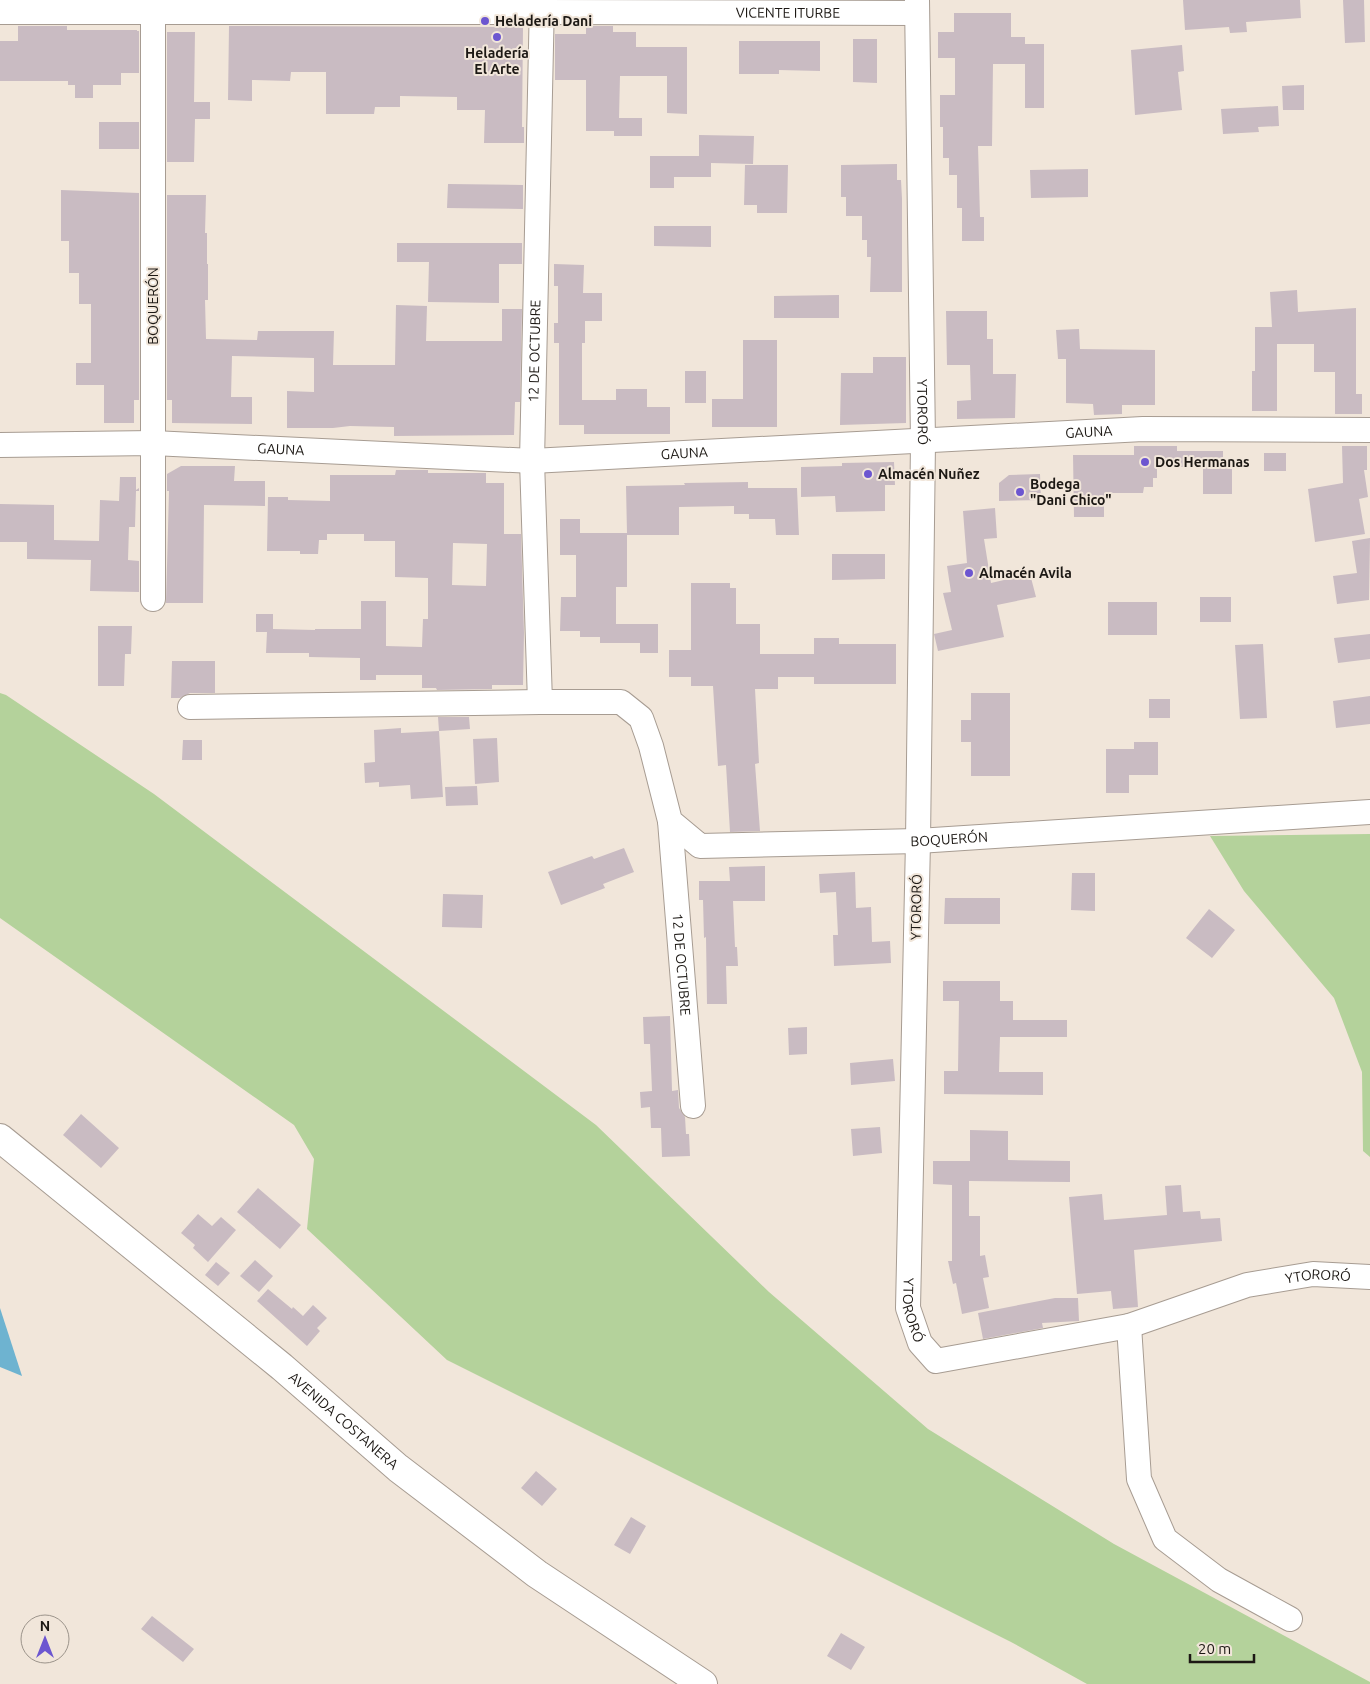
<svg xmlns="http://www.w3.org/2000/svg" width="1370" height="1684" font-family="Ubuntu,sans-serif">
	<rect width="100%" height="100%" fill="#f1e6da"/>
	<path fill="#b4d29b" d="M 0,693 L 6,695 L 154,794 L 596,1125 L 769,1292 L 928,1429 L 1114,1544 L 1370,1682 L 1370,1684 L 1087,1684 L 1011,1642 L 447,1360 L 307,1229 L 314,1159 L 294,1125 L 0,918 Z
		M 1370,834 L 1370,1157 L 1363,1151 L 1362,1072 L 1334,998 L 1244,891 L 1210,836 Z"/>
	<path fill="#6eb3d0" d="M 0,1308 L 22,1376 L 0,1367 Z"/>
	<path fill="#c9bbc2" fill-rule="evenodd" d="M 1183,0 L 1300,0 L 1301,18 L 1246,22 L 1247,32 L 1230,33 L 1229,27 L 1185,30 Z
		M 1343,0 L 1364,0 L 1365,42 L 1345,43 Z
		M 954,13 L 1011,13 L 1011,37 L 1025,37 L 1025,44 L 1044,44 L 1044,108 L 1025,108 L 1025,64 L 993,64 L 992,146 L 978,146 L 980,217 L 984,217 L 984,241 L 962,241 L 962,208 L 957,208 L 957,175 L 949,175 L 949,158 L 943,158 L 943,127 L 940,127 L 940,95 L 955,95 L 955,58 L 938,58 L 938,32 L 954,32 Z
		M 18,26 L 67,26 L 67,30 L 137,30 L 137,31 L 139,31 L 139,73 L 121,73 L 121,85 L 93,85 L 93,98 L 75,98 L 75,85 L 68,85 L 68,81 L 0,81 L 0,41 L 18,41 Z
		M 229,26 L 523,27 L 522,127 L 524,127 L 524,143 L 484,143 L 485,110 L 457,110 L 457,97 L 400,96 L 400,107 L 375,107 L 374,114 L 326,114 L 326,72 L 291,72 L 290,81 L 252,80 L 252,101 L 228,100 Z
		M 586,26 L 613,26 L 613,32 L 636,32 L 636,47 L 687,47 L 687,114 L 667,113 L 667,76 L 620,76 L 619,118 L 642,118 L 642,136 L 614,136 L 614,131 L 586,131 L 586,80 L 555,80 L 555,34 L 586,34 Z
		M 167,32 L 195,32 L 194,102 L 210,102 L 210,119 L 195,119 L 194,162 L 167,162 Z
		M 853,39 L 877,39 L 877,83 L 853,82 Z
		M 739,41 L 820,41 L 820,71 L 779,70 L 779,74 L 739,74 Z
		M 1182,45 L 1184,71 L 1178,72 L 1182,110 L 1135,115 L 1131,50 Z
		M 1304,85 L 1304,110 L 1283,110 L 1282,86 Z
		M 1278,106 L 1279,126 L 1258,127 L 1259,132 L 1223,134 L 1221,109 Z
		M 99,122 L 139,122 L 139,149 L 99,149 Z
		M 699,135 L 754,136 L 753,164 L 711,163 L 711,177 L 674,177 L 674,188 L 650,188 L 650,156 L 699,156 Z
		M 897,164 L 897,180 L 901,180 L 902,199 L 902,292 L 870,292 L 871,257 L 867,257 L 867,240 L 862,240 L 862,216 L 846,216 L 846,197 L 841,197 L 841,165 Z
		M 745,165 L 788,165 L 787,213 L 757,213 L 757,205 L 744,205 Z
		M 1088,169 L 1088,197 L 1031,198 L 1030,170 Z
		M 448,184 L 523,185 L 523,209 L 447,208 Z
		M 61,190 L 139,193 L 139,400 L 134,400 L 134,423 L 104,423 L 104,385 L 76,385 L 76,363 L 91,363 L 91,304 L 79,304 L 79,273 L 69,273 L 69,241 L 61,241 Z
		M 167,195 L 206,195 L 205,233 L 207,233 L 207,264 L 208,264 L 208,300 L 205,300 L 206,339 L 257,340 L 258,331 L 334,331 L 333,365 L 395,365 L 396,305 L 427,306 L 426,341 L 502,341 L 502,309 L 522,309 L 520,402 L 515,402 L 514,435 L 394,436 L 394,427 L 350,426 L 333,428 L 287,428 L 287,391 L 314,392 L 314,358 L 232,356 L 231,397 L 252,397 L 252,424 L 172,423 L 172,400 L 167,400 Z
		M 654,226 L 711,226 L 711,247 L 654,246 Z
		M 397,243 L 522,243 L 522,264 L 499,264 L 499,303 L 428,302 L 429,262 L 397,262 Z
		M 554,264 L 584,265 L 583,293 L 602,293 L 602,321 L 585,321 L 585,343 L 582,343 L 582,400 L 616,400 L 616,389 L 647,389 L 647,407 L 670,407 L 670,434 L 584,434 L 584,425 L 559,425 L 559,343 L 554,343 L 554,323 L 558,323 L 558,286 L 554,286 Z
		M 1297,290 L 1298,312 L 1356,308 L 1356,394 L 1362,394 L 1362,414 L 1335,414 L 1335,372 L 1314,372 L 1314,344 L 1277,344 L 1277,411 L 1252,411 L 1252,371 L 1255,371 L 1255,327 L 1272,327 L 1270,292 Z
		M 839,295 L 839,318 L 774,318 L 774,296 Z
		M 946,311 L 987,311 L 987,339 L 993,339 L 993,374 L 1016,374 L 1015,418 L 957,419 L 957,401 L 971,400 L 970,365 L 947,365 Z
		M 1079,329 L 1080,349 L 1155,350 L 1155,405 L 1122,405 L 1122,414 L 1094,415 L 1093,404 L 1066,403 L 1066,359 L 1058,359 L 1056,330 Z
		M 743,340 L 777,340 L 777,427 L 712,427 L 712,399 L 743,399 Z
		M 873,357 L 906,357 L 906,423 L 840,425 L 841,373 L 873,373 Z
		M 685,371 L 706,371 L 706,403 L 685,403 Z
		M 1134,446 L 1177,446 L 1177,451 L 1223,451 L 1223,466 L 1232,466 L 1232,494 L 1203,494 L 1203,467 L 1157,467 L 1157,478 L 1153,478 L 1153,487 L 1144,487 L 1143,493 L 1104,493 L 1104,517 L 1074,517 L 1073,455 L 1134,455 Z
		M 1342,446 L 1367,446 L 1367,470 L 1364,470 L 1368,497 L 1359,499 L 1365,534 L 1315,542 L 1308,489 L 1343,483 Z
		M 1264,453 L 1286,453 L 1286,471 L 1264,471 Z
		M 894,462 L 895,485 L 885,485 L 885,511 L 836,512 L 835,496 L 801,497 L 801,467 L 842,466 L 842,463 Z
		M 181,466 L 235,466 L 234,481 L 265,481 L 265,506 L 204,505 L 203,603 L 166,603 L 169,491 L 167,491 L 167,474 Z
		M 396,470 L 428,470 L 428,473 L 486,473 L 486,483 L 504,483 L 504,534 L 521,534 L 524,633 L 523,685 L 492,685 L 492,689 L 437,690 L 436,688 L 422,688 L 422,675 L 376,675 L 376,680 L 360,680 L 360,658 L 309,657 L 309,653 L 266,653 L 267,632 L 256,632 L 256,614 L 273,614 L 273,629 L 315,630 L 315,629 L 361,629 L 361,601 L 386,601 L 386,646 L 422,647 L 423,619 L 428,619 L 428,578 L 395,577 L 395,541 L 364,541 L 364,534 L 327,534 L 327,540 L 319,540 L 318,554 L 300,554 L 300,551 L 267,551 L 268,497 L 288,497 L 288,500 L 330,501 L 330,475 L 395,475 ZM 453,543 L 487,544 L 486,586 L 452,585 Z
		M 1040,474 L 1041,500 L 999,501 L 999,483 L 1009,475 Z
		M 120,477 L 136,477 L 136,490 L 139,488 L 139,491 L 136,491 L 135,527 L 129,527 L 128,560 L 139,561 L 139,592 L 90,591 L 91,560 L 27,559 L 27,542 L 0,542 L 0,504 L 54,505 L 54,540 L 99,541 L 100,500 L 119,501 Z
		M 748,482 L 748,488 L 797,488 L 799,535 L 776,535 L 775,519 L 749,519 L 749,514 L 734,514 L 734,506 L 679,507 L 679,535 L 627,535 L 627,587 L 616,587 L 616,624 L 658,624 L 658,653 L 640,653 L 640,643 L 600,643 L 600,637 L 580,637 L 580,631 L 560,631 L 561,597 L 576,597 L 576,555 L 560,555 L 560,519 L 580,519 L 580,533 L 627,533 L 626,486 L 685,485 L 684,483 Z
		M 995,508 L 997,538 L 984,539 L 991,583 L 1030,574 L 1036,597 L 997,605 L 1004,637 L 938,651 L 934,634 L 952,630 L 943,593 L 951,592 L 947,566 L 967,563 L 963,511 Z
		M 1370,538 L 1369,600 L 1337,604 L 1333,576 L 1357,573 L 1352,541 Z
		M 832,554 L 885,554 L 885,579 L 832,580 Z
		M 691,583 L 730,583 L 730,588 L 736,588 L 736,624 L 760,624 L 760,654 L 814,654 L 814,638 L 839,638 L 839,644 L 896,644 L 896,684 L 814,684 L 814,677 L 778,677 L 778,689 L 755,689 L 759,763 L 755,764 L 760,831 L 730,832 L 726,765 L 718,766 L 713,686 L 691,686 L 691,677 L 669,677 L 669,650 L 691,650 Z
		M 1200,597 L 1231,597 L 1231,622 L 1200,622 Z
		M 1108,602 L 1157,602 L 1157,635 L 1108,635 Z
		M 98,626 L 132,626 L 131,654 L 125,654 L 124,686 L 98,686 Z
		M 1370,634 L 1370,659 L 1338,663 L 1334,638 Z
		M 1263,644 L 1267,718 L 1240,719 L 1235,645 Z
		M 172,661 L 215,661 L 215,693 L 190,693 L 180,698 L 171,698 Z
		M 971,693 L 1010,693 L 1010,776 L 971,776 L 971,742 L 961,742 L 961,720 L 971,720 Z
		M 1370,696 L 1370,724 L 1336,728 L 1333,701 Z
		M 1149,699 L 1170,699 L 1170,718 L 1149,718 Z
		M 438,717 L 469,717 L 470,729 L 439,731 Z
		M 401,728 L 401,733 L 439,731 L 443,797 L 411,799 L 410,785 L 379,787 L 379,782 L 365,783 L 364,763 L 375,762 L 374,730 Z
		M 497,738 L 499,782 L 475,784 L 473,739 Z
		M 183,740 L 202,740 L 202,760 L 182,760 Z
		M 1134,742 L 1158,742 L 1158,775 L 1129,775 L 1129,793 L 1106,793 L 1106,749 L 1134,749 Z
		M 477,786 L 478,805 L 446,806 L 445,787 Z
		M 624,848 L 634,872 L 603,884 L 605,888 L 561,905 L 548,872 L 592,856 L 594,859 Z
		M 765,866 L 765,901 L 733,901 L 735,947 L 737,947 L 738,966 L 726,966 L 727,1004 L 707,1004 L 706,937 L 704,938 L 703,900 L 699,900 L 699,881 L 730,881 L 729,867 Z
		M 855,872 L 856,908 L 871,907 L 872,942 L 890,941 L 891,963 L 834,966 L 833,935 L 838,935 L 836,892 L 820,893 L 819,874 Z
		M 1072,873 L 1095,873 L 1095,911 L 1071,910 Z
		M 443,894 L 483,895 L 482,928 L 442,927 Z
		M 945,898 L 1000,898 L 1000,924 L 944,924 Z
		M 1209,909 L 1235,930 L 1212,958 L 1186,938 Z
		M 943,981 L 1000,981 L 1000,1001 L 1013,1001 L 1013,1020 L 1067,1020 L 1067,1037 L 1000,1037 L 999,1072 L 1043,1072 L 1043,1095 L 944,1094 L 944,1071 L 958,1071 L 959,1001 L 943,1001 Z
		M 670,1016 L 672,1091 L 678,1090 L 679,1108 L 685,1117 L 686,1134 L 689,1134 L 690,1156 L 662,1157 L 661,1128 L 651,1128 L 650,1107 L 641,1108 L 640,1092 L 652,1091 L 650,1044 L 644,1044 L 643,1017 Z
		M 807,1027 L 807,1054 L 789,1055 L 788,1028 Z
		M 893,1059 L 895,1081 L 851,1085 L 850,1063 Z
		M 81,1114 L 119,1148 L 101,1168 L 63,1135 Z
		M 880,1127 L 882,1153 L 853,1156 L 851,1129 Z
		M 970,1130 L 1008,1131 L 1008,1160 L 1070,1161 L 1070,1182 L 969,1181 L 969,1216 L 980,1216 L 980,1256 L 985,1255 L 989,1277 L 983,1278 L 989,1308 L 962,1314 L 956,1283 L 953,1284 L 948,1261 L 952,1261 L 952,1185 L 933,1184 L 933,1161 L 970,1161 Z
		M 1181,1185 L 1183,1212 L 1200,1211 L 1201,1219 L 1220,1218 L 1222,1241 L 1134,1250 L 1138,1307 L 1113,1309 L 1111,1291 L 1077,1294 L 1069,1197 L 1102,1194 L 1104,1220 L 1167,1215 L 1165,1186 Z
		M 258,1188 L 301,1225 L 280,1249 L 237,1212 Z
		M 198,1214 L 212,1226 L 221,1217 L 236,1230 L 208,1262 L 193,1248 L 195,1245 L 181,1233 Z
		M 255,1260 L 273,1276 L 259,1292 L 240,1276 Z
		M 216,1262 L 230,1273 L 218,1286 L 205,1275 Z
		M 268,1289 L 292,1309 L 293,1307 L 303,1316 L 313,1305 L 327,1318 L 317,1328 L 320,1331 L 307,1346 L 257,1301 Z
		M 1055,1298 L 1078,1298 L 1079,1321 L 1042,1323 L 1043,1328 L 983,1339 L 978,1313 Z
		M 536,1471 L 557,1489 L 542,1506 L 521,1488 Z
		M 631,1517 L 646,1526 L 630,1554 L 614,1545 Z
		M 152,1616 L 194,1649 L 183,1662 L 141,1629 Z
		M 841,1633 L 865,1647 L 851,1670 L 827,1656 Z"/>
	<g fill="none" stroke-linecap="round" stroke-linejoin="round">
		<defs>
			<g id="street">
				<path id="s1" d="M 917,0 L 923,442 L 918,841 L 908,1308 L 920,1343 L 936,1361 L 1129,1326 L 1247,1285 L 1313,1274 L 1370,1277"/>
				<path id="s2" d="M 0,12 L 541,12 L 916,13"/>
				<path d="M 153,13 L 153,599"/>
				<path id="s3" d="M 0,445 L 153,443 L 532,461 L 1143,429 L 1370,430"/>
				<path id="s4" d="M 540,702 L 532,461 L 542,0"/>
				<path id="s5" d="M 190,707 L 540,702 L 621,702 L 641,718 L 651,746 L 670,821 L 700,846 L 918,841 L 1370,812"/>
				<path id="s6" d="M 670,821 L 693,1106"/>
				<path d="M 1129,1326 L 1139,1479 L 1165,1539 L 1219,1580 L 1290,1619"/>
			</g>
			<g id="secondary">
				<path id="s7" d="M 0,1138 L 282,1367 L 398,1468 L 537,1574 L 703,1684"/>
			</g>
		</defs>
		<use href="#street" stroke="#a79c92" stroke-width="26"/>
		<use href="#secondary" stroke="#a79c92" stroke-width="30"/>
		<use href="#street" stroke="#fff" stroke-width="24"/>
		<use href="#secondary" stroke="#fff" stroke-width="28"/>
	</g>
	<g fill="#6c56d0" stroke="#f1e6da" stroke-width="2">
		<circle cx="485" cy="21" r="5"/>
		<circle cx="497" cy="37" r="5"/>
		<circle cx="1145" cy="462" r="5"/>
		<circle cx="868" cy="474" r="5"/>
		<circle cx="1020" cy="492" r="5"/>
		<circle cx="969" cy="573" r="5"/>
	</g>
	<g text-anchor="middle" stroke-width="4" stroke-linejoin="round" paint-order="stroke">
		<g font-size="14" fill="#1c1814" stroke="#f1e6da">
			<text dy="5" stroke="none"><textPath href="#s2" startOffset="788">VICENTE ITURBE</textPath></text>
			<text transform="translate(153 306) rotate(-90)" y="5">BOQUERÓN</text>
			<text dy="5" stroke="none"><textPath href="#s4" startOffset="351">12 DE OCTUBRE</textPath></text>
			<text dy="5" stroke="none"><textPath href="#s1" startOffset="412">YTORORÓ</textPath></text>
			<text dy="5" stroke="none"><textPath href="#s3" startOffset="1090">GAUNA</textPath></text>
			<text dy="5" stroke="none"><textPath href="#s3" startOffset="281">GAUNA</textPath></text>
			<text dy="5" stroke="none"><textPath href="#s3" startOffset="685">GAUNA</textPath></text>
			<text dy="5" stroke="none"><textPath href="#s5" startOffset="852">BOQUERÓN</textPath></text>
			<text transform="translate(916 907) rotate(-89)" y="5">YTORORÓ</text>
			<text dy="5" stroke="none"><textPath href="#s6" startOffset="144">12 DE OCTUBRE</textPath></text>
			<text dy="5" stroke="none"><textPath href="#s1" startOffset="1762">YTORORÓ</textPath></text>
			<text dy="5" stroke="none"><textPath href="#s1" startOffset="1311">YTORORÓ</textPath></text>
			<text dy="5" stroke="none"><textPath href="#s7" startOffset="445">AVENIDA COSTANERA</textPath></text>
		</g>
		<g font-size="14" font-weight="bold" fill="#1c1814" stroke="#f1e6da" text-anchor="start">
			<text x="495" y="26">Heladería Dani</text>
			<text x="497" y="58" text-anchor="middle">Heladería<tspan x="497" dy="16">El Arte</tspan></text>
			<text x="1155" y="467">Dos Hermanas</text>
			<text x="878" y="479">Almacén Nuñez</text>
			<text x="1030" y="489">Bodega<tspan x="1030" dy="16">"Dani Chico"</tspan></text>
			<text x="979" y="578">Almacén Avila</text>
		</g>
	</g>
	<g transform="translate(45 1639)"><circle r="24" fill="#f1e6da" stroke="#9c948b"/>
	<path d="M0-4L9 19L0 12L-9 19Z" fill="#6c56d0"/>
	<text y="-8" font-size="14" font-weight="bold" text-anchor="middle" fill="#1c1814">N</text>
	</g>
	<path d="M1190 1654v8h64v-8" fill="none" stroke="#1c1814" stroke-width="2.5"/>
	<text x="1198" y="1654" font-size="15" fill="#1c1814" stroke="#f1e6da" stroke-width="4" paint-order="stroke">20 m</text>
</svg>
